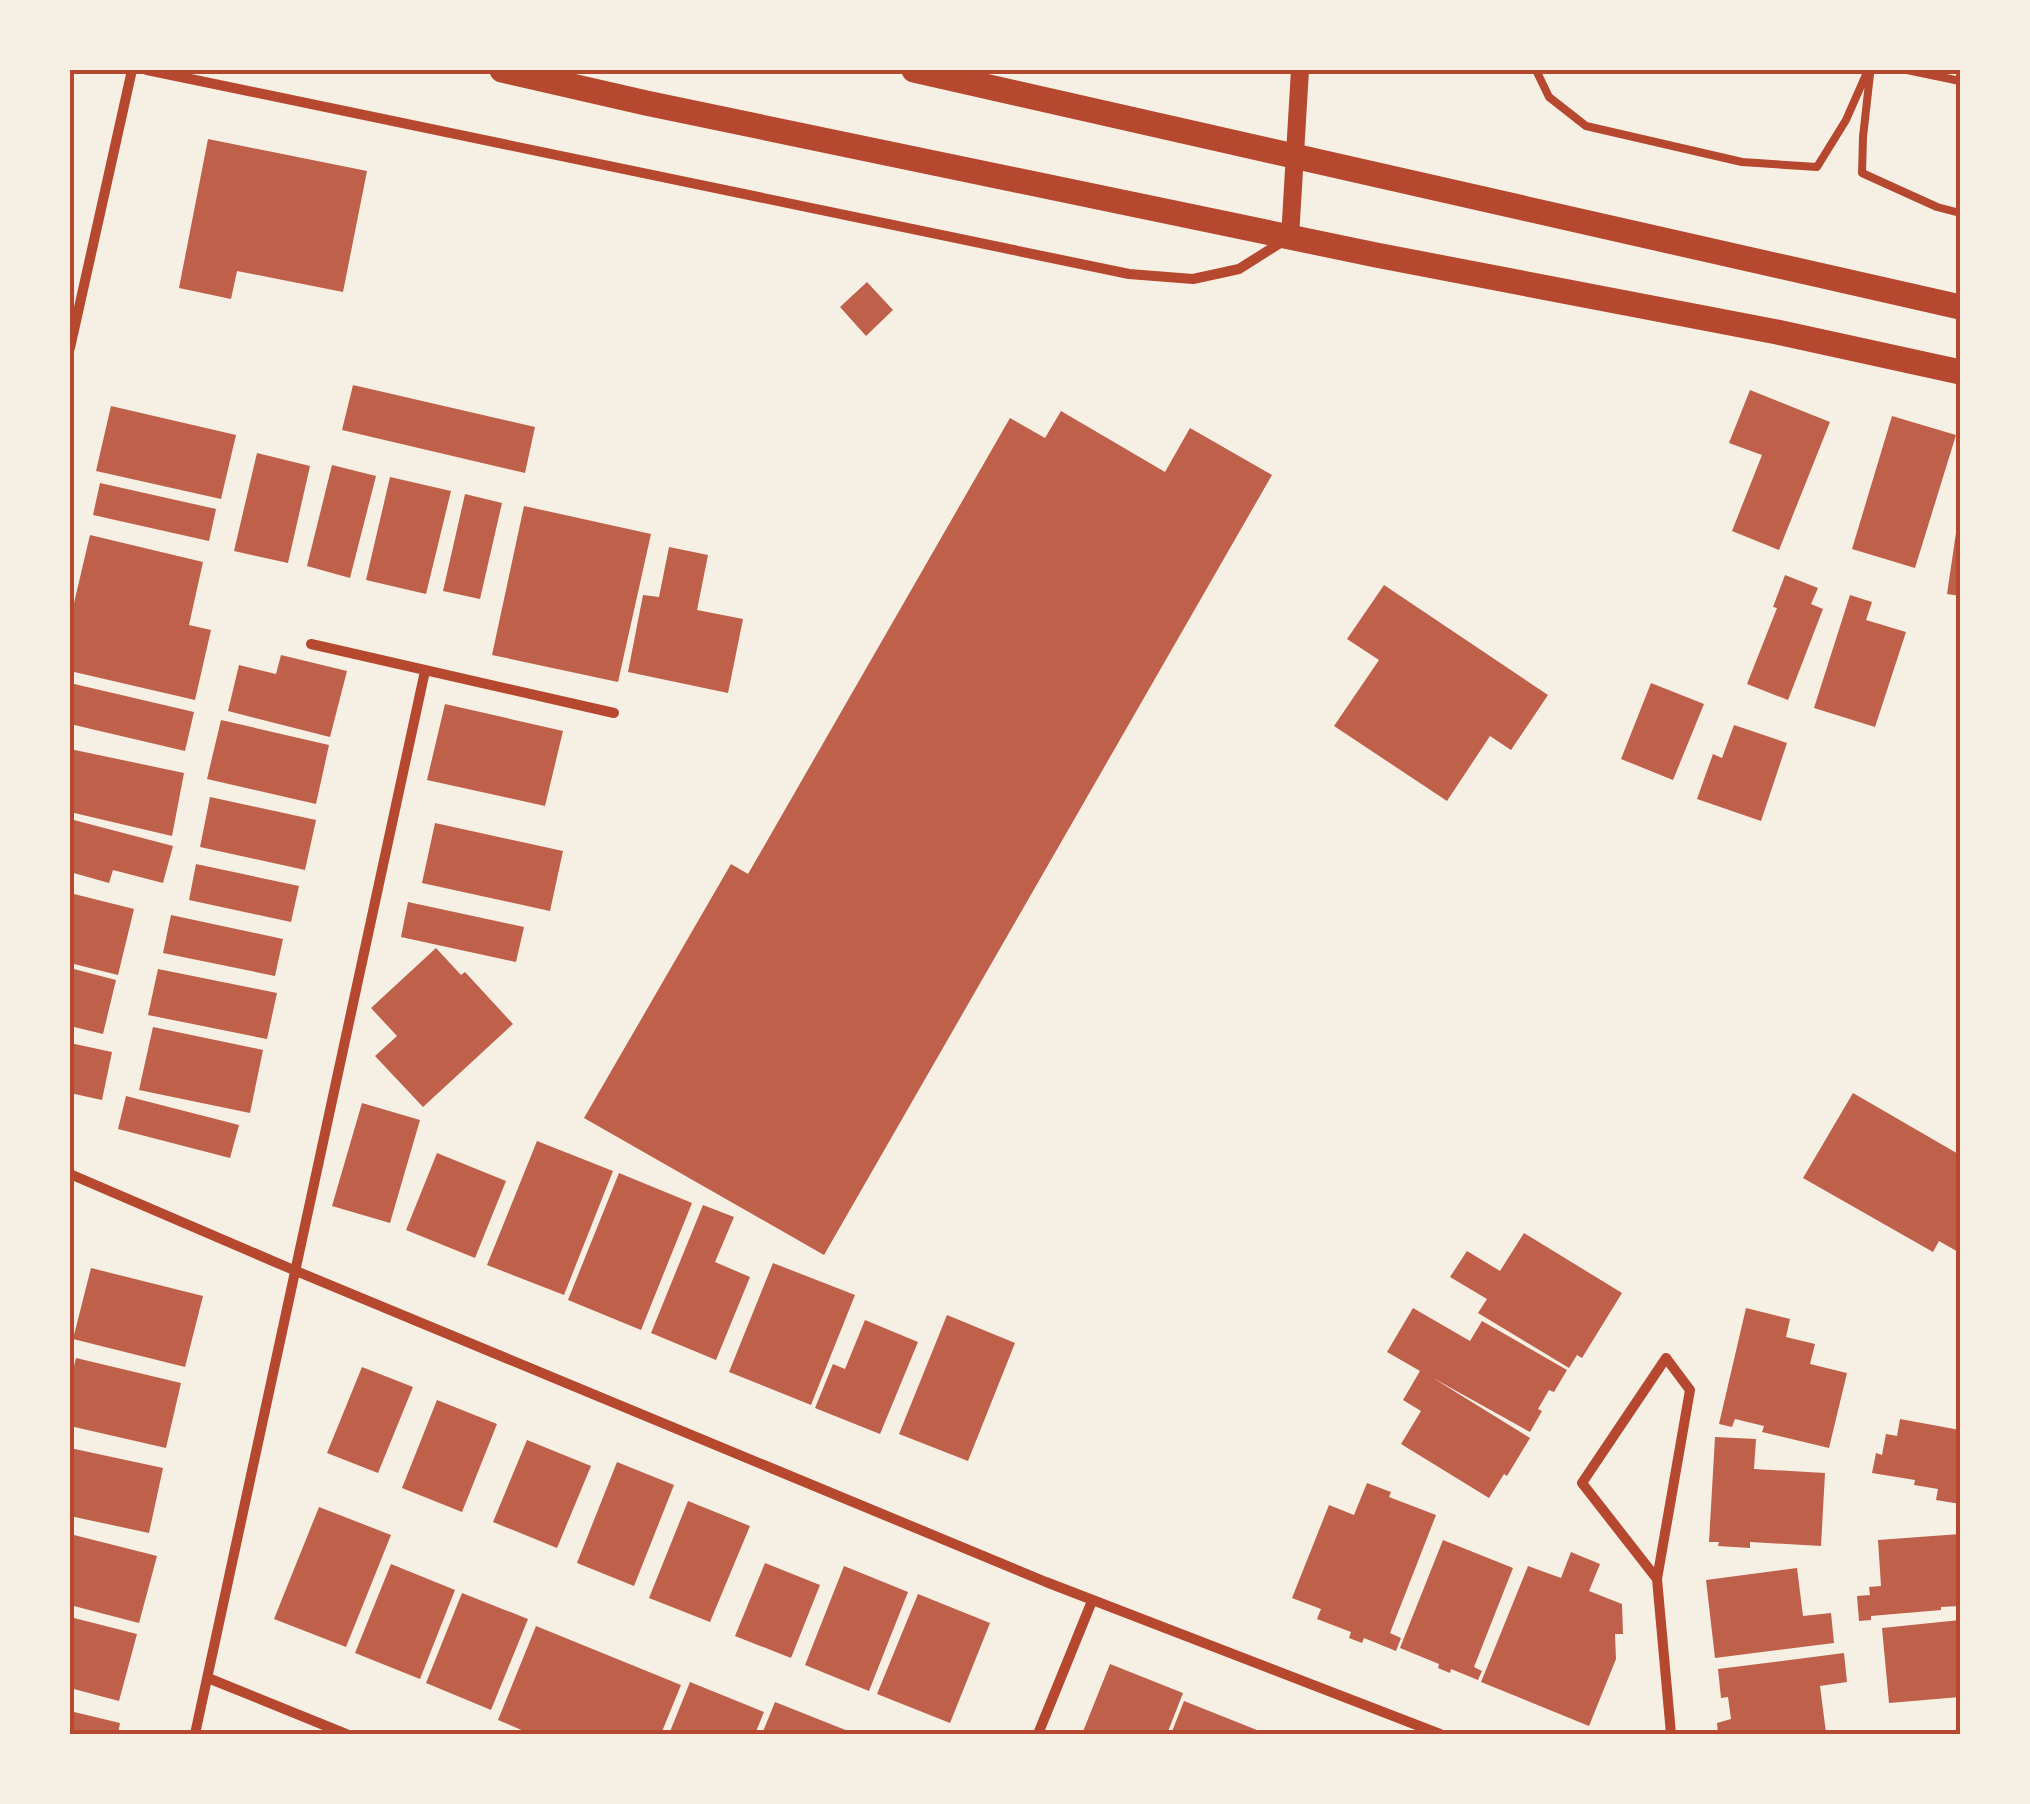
<svg xmlns="http://www.w3.org/2000/svg" width="2030" height="1804" font-family="Overpass,sans-serif">
	<rect width="100%" height="100%" fill="#f6efe4"/>
	<path fill="#bf614a" d="M 208,139 L 367,171 L 343,292 L 237,271 L 231,299 L 179,288 Z
		M 867,282 L 893,310 L 866,336 L 840,307 Z
		M 353,385 L 535,427 L 525,473 L 342,430 Z
		M 1750,390 L 1830,422 L 1779,550 L 1732,531 L 1762,455 L 1729,443 Z
		M 111,406 L 236,435 L 221,499 L 96,471 Z
		M 1061,411 L 1165,472 L 1190,428 L 1272,475 L 824,1255 L 584,1118 L 731,864 L 748,874 L 1010,418 L 1045,438 Z
		M 1892,416 L 1956,435 L 1915,568 L 1852,549 Z
		M 257,453 L 310,466 L 288,563 L 234,551 Z
		M 332,465 L 376,476 L 350,578 L 307,566 Z
		M 390,477 L 451,491 L 426,594 L 366,580 Z
		M 100,483 L 216,509 L 209,541 L 93,515 Z
		M 465,494 L 502,503 L 480,599 L 443,591 Z
		M 524,506 L 651,534 L 618,682 L 492,655 Z
		M 1958,519 L 1960,519 L 1960,596 L 1947,594 Z
		M 90,535 L 203,562 L 189,625 L 211,630 L 195,700 L 70,671 L 70,620 Z
		M 669,547 L 708,555 L 697,610 L 743,619 L 728,693 L 628,672 L 643,595 L 659,597 Z
		M 1785,575 L 1818,588 L 1811,604 L 1823,609 L 1788,700 L 1747,684 L 1777,608 L 1773,607 Z
		M 1384,585 L 1548,695 L 1511,750 L 1490,736 L 1447,801 L 1334,726 L 1379,660 L 1347,639 Z
		M 1850,595 L 1872,602 L 1866,620 L 1906,632 L 1875,727 L 1814,708 Z
		M 281,655 L 347,671 L 330,737 L 228,711 L 239,665 L 276,674 Z
		M 70,683 L 194,712 L 185,751 L 70,724 Z
		M 1651,683 L 1704,704 L 1673,780 L 1621,759 Z
		M 445,704 L 563,731 L 545,806 L 427,780 Z
		M 221,720 L 329,745 L 316,804 L 207,779 Z
		M 1734,725 L 1787,743 L 1761,821 L 1697,799 L 1713,754 L 1722,758 Z
		M 70,749 L 184,773 L 172,836 L 70,812 Z
		M 210,797 L 316,820 L 305,870 L 200,847 Z
		M 70,819 L 173,846 L 163,883 L 113,870 L 109,883 L 70,872 Z
		M 435,823 L 563,851 L 550,911 L 422,883 Z
		M 196,864 L 299,886 L 291,922 L 189,900 Z
		M 70,893 L 134,909 L 118,975 L 70,963 Z
		M 408,902 L 524,927 L 516,962 L 401,937 Z
		M 171,915 L 283,939 L 275,976 L 163,953 Z
		M 436,948 L 461,975 L 465,972 L 513,1024 L 423,1107 L 375,1056 L 397,1036 L 371,1008 Z
		M 70,968 L 116,980 L 103,1034 L 70,1026 Z
		M 158,969 L 277,993 L 267,1039 L 148,1015 Z
		M 153,1027 L 263,1050 L 250,1113 L 139,1090 Z
		M 70,1043 L 112,1052 L 102,1100 L 70,1093 Z
		M 1853,1093 L 1960,1155 L 1960,1253 L 1939,1241 L 1933,1252 L 1803,1178 Z
		M 126,1096 L 239,1125 L 230,1158 L 118,1129 Z
		M 362,1103 L 420,1120 L 390,1223 L 332,1206 Z
		M 537,1141 L 613,1171 L 564,1295 L 487,1265 Z
		M 437,1153 L 506,1181 L 475,1258 L 406,1230 Z
		M 619,1173 L 692,1203 L 641,1330 L 568,1300 Z
		M 703,1205 L 734,1217 L 715,1262 L 750,1277 L 716,1360 L 651,1333 Z
		M 1524,1233 L 1622,1293 L 1582,1358 L 1577,1355 L 1569,1368 L 1478,1313 L 1487,1299 L 1450,1277 L 1467,1251 L 1500,1271 Z
		M 773,1263 L 855,1295 L 811,1405 L 729,1372 Z
		M 91,1268 L 203,1296 L 185,1367 L 73,1339 Z
		M 1413,1308 L 1470,1341 L 1482,1321 L 1567,1370 L 1554,1392 L 1549,1390 L 1538,1409 L 1542,1411 L 1530,1432 L 1433,1378 L 1530,1438 L 1507,1476 L 1504,1474 L 1489,1498 L 1401,1444 L 1421,1411 L 1403,1400 L 1420,1371 L 1387,1352 Z
		M 1746,1308 L 1790,1319 L 1786,1337 L 1815,1344 L 1810,1364 L 1847,1373 L 1829,1448 L 1762,1432 L 1764,1426 L 1735,1419 L 1732,1427 L 1719,1424 Z
		M 947,1315 L 1015,1343 L 968,1461 L 899,1434 Z
		M 865,1320 L 918,1342 L 880,1434 L 815,1408 L 833,1364 L 845,1369 Z
		M 76,1358 L 181,1383 L 166,1448 L 70,1426 L 70,1382 Z
		M 362,1367 L 413,1387 L 378,1473 L 327,1453 Z
		M 437,1400 L 497,1424 L 462,1512 L 402,1488 Z
		M 1900,1419 L 1960,1430 L 1960,1504 L 1936,1500 L 1938,1489 L 1914,1485 L 1915,1480 L 1872,1473 L 1876,1453 L 1882,1455 L 1886,1434 L 1897,1436 Z
		M 1715,1437 L 1756,1439 L 1754,1469 L 1825,1473 L 1821,1546 L 1750,1542 L 1750,1548 L 1718,1546 L 1719,1542 L 1709,1542 Z
		M 527,1440 L 591,1466 L 557,1548 L 493,1522 Z
		M 70,1448 L 163,1468 L 149,1533 L 70,1516 Z
		M 617,1462 L 674,1485 L 634,1586 L 577,1563 Z
		M 1367,1483 L 1391,1492 L 1389,1497 L 1436,1515 L 1390,1633 L 1401,1638 L 1396,1651 L 1364,1638 L 1362,1643 L 1349,1638 L 1351,1632 L 1317,1619 L 1321,1609 L 1292,1598 L 1329,1505 L 1354,1515 Z
		M 688,1501 L 750,1526 L 710,1622 L 649,1598 Z
		M 319,1507 L 391,1535 L 346,1647 L 274,1619 Z
		M 70,1534 L 157,1556 L 139,1623 L 70,1605 Z
		M 1960,1534 L 1960,1606 L 1941,1607 L 1941,1610 L 1871,1616 L 1871,1620 L 1859,1621 L 1857,1596 L 1870,1595 L 1869,1587 L 1881,1586 L 1878,1540 Z
		M 1443,1540 L 1513,1568 L 1474,1667 L 1482,1671 L 1478,1680 L 1451,1669 L 1450,1673 L 1438,1668 L 1439,1664 L 1400,1648 Z
		M 1571,1552 L 1600,1564 L 1589,1591 L 1622,1604 L 1623,1634 L 1615,1634 L 1616,1659 L 1589,1726 L 1481,1682 L 1528,1566 L 1561,1578 Z
		M 765,1563 L 820,1585 L 791,1658 L 735,1636 Z
		M 391,1564 L 455,1590 L 420,1679 L 355,1653 Z
		M 844,1566 L 908,1592 L 869,1691 L 805,1665 Z
		M 1797,1568 L 1803,1616 L 1831,1613 L 1834,1643 L 1715,1658 L 1706,1580 Z
		M 462,1593 L 528,1619 L 491,1710 L 426,1683 Z
		M 918,1594 L 990,1623 L 950,1723 L 877,1694 Z
		M 70,1617 L 137,1634 L 119,1701 L 70,1688 Z
		M 1960,1620 L 1960,1697 L 1889,1703 L 1882,1628 Z
		M 536,1626 L 681,1685 L 661,1734 L 531,1734 L 498,1720 Z
		M 1844,1653 L 1847,1682 L 1820,1686 L 1826,1733 L 1718,1734 L 1717,1723 L 1731,1719 L 1728,1697 L 1721,1698 L 1718,1669 Z
		M 1110,1664 L 1183,1693 L 1167,1734 L 1082,1734 Z
		M 690,1682 L 764,1712 L 755,1734 L 669,1734 Z
		M 1184,1701 L 1267,1734 L 1171,1734 Z
		M 775,1702 L 848,1731 L 846,1734 L 762,1734 Z
		M 70,1711 L 120,1723 L 118,1734 L 70,1734 Z"/>
	<g fill="none" stroke-linecap="round" stroke-linejoin="round">
		<path stroke="#b5482f" stroke-width="8" d="M 1536,70 L 1549,97 L 1586,126 L 1742,162 L 1817,167 L 1846,120 L 1868,70
			M 1907,70 L 1960,81
			M 1870,74 L 1863,137 L 1862,173 L 1937,207 L 1960,213"/>
		<path stroke="#b5482f" stroke-width="10" d="M 147,70 L 1129,274 L 1193,279 L 1239,269 L 1285,240
			M 70,348 L 132,70
			M 311,644 L 614,713
			M 70,1174 L 296,1271 L 1046,1582 L 1440,1734
			M 1666,1358 L 1690,1390 L 1657,1579 L 1582,1483 Z
			M 1657,1579 L 1671,1734
			M 208,1678 L 346,1734
			M 195,1734 L 425,671
			M 1038,1734 L 1092,1601"/>
		<path stroke="#b5482f" stroke-width="18" d="M 1290,237 L 1300,70"/>
		<path stroke="#b5482f" stroke-width="25" d="M 502,70 L 646,103 L 1376,255 L 1777,332 L 1960,372
			M 914,70 L 1960,307"/>
	</g>
	<rect width="2030" height="1804" fill="none" stroke="#f6efe4" stroke-width="145"/>
	<rect x="72" y="72" width="1886" height="1660" fill="none" stroke="#b5482f" stroke-width="4"/>
</svg>
